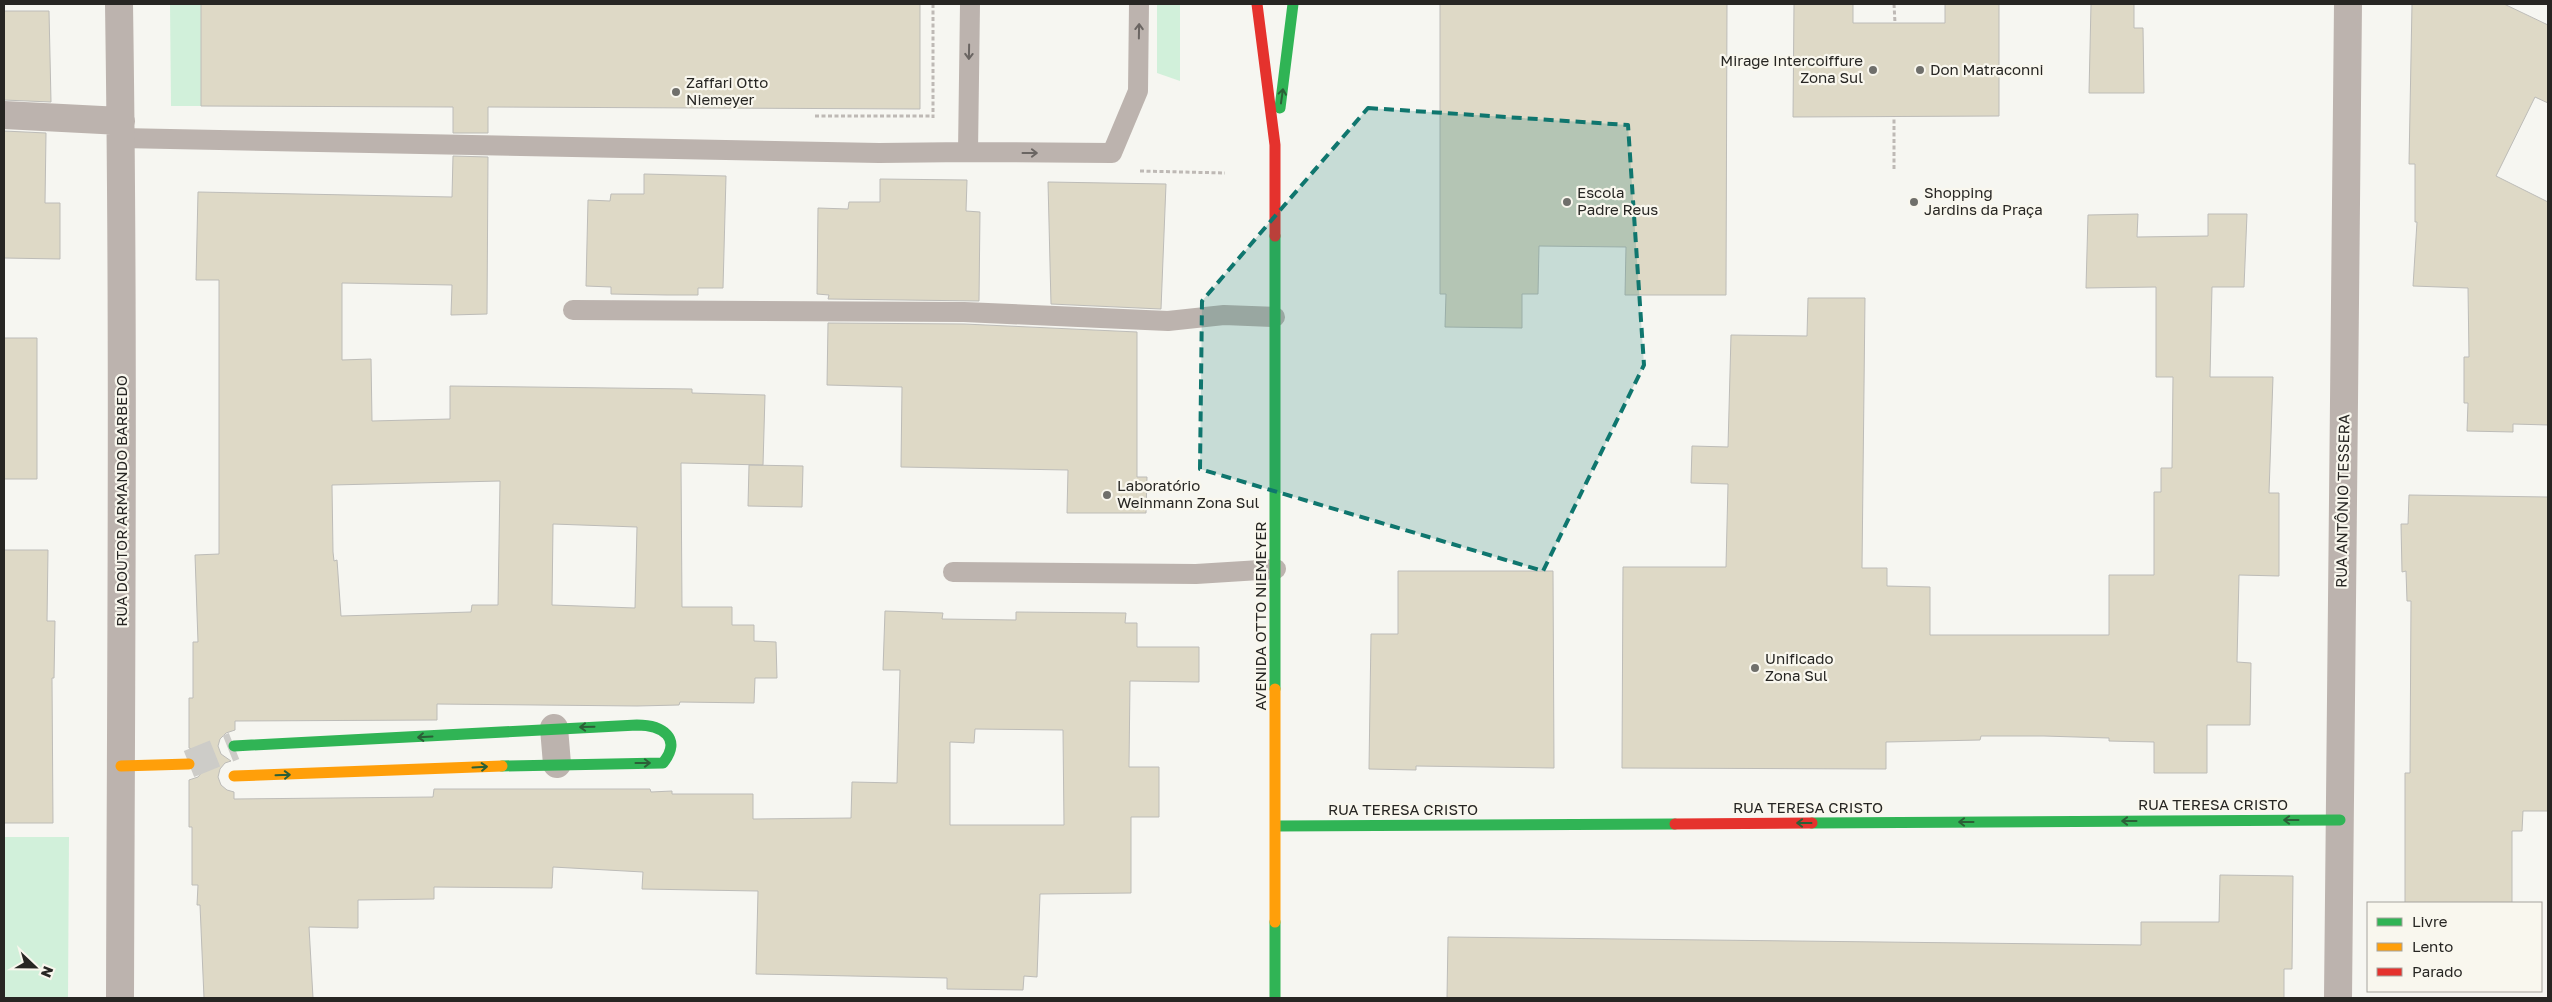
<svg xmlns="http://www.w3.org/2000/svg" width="2552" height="1002" font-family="'Golos Text',sans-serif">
	<rect width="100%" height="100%" fill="#f6f6f1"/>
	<path fill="#d1f0da" d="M 170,4 L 201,4 L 201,106 L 171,106 Z
		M 1157,4 L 1180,4 L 1180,81 L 1157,73 Z
		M 4,837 L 69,837 L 68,998 L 4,998 Z"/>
	<path fill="#ded9c6" stroke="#bdbcb8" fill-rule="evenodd" d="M 201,4 L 920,4 L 920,109 L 488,107 L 488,133 L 453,133 L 453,107 L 201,106 Z
		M 1440,4 L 1727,4 L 1726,295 L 1625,295 L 1626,247 L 1539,246 L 1538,294 L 1522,294 L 1522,328 L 1445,327 L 1446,294 L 1440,294 Z
		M 1794,4 L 1853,4 L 1853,23 L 1945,23 L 1945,4 L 1999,4 L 1999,116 L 1793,117 Z
		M 2091,4 L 2134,4 L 2134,28 L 2143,28 L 2144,93 L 2089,93 Z
		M 2412,4 L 2504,4 L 2548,25 L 2548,103 L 2535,97 L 2496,176 L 2548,202 L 2548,425 L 2513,424 L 2513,432 L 2467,431 L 2468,403 L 2464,403 L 2464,357 L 2469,357 L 2468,288 L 2413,286 L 2417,222 L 2415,222 L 2415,164 L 2409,164 Z
		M 4,11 L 49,11 L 51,102 L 4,100 Z
		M 4,131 L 46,133 L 45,203 L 60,203 L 60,259 L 4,258 Z
		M 453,156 L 488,157 L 487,314 L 451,315 L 452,285 L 342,283 L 342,360 L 371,359 L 372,421 L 450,419 L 450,386 L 692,389 L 692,393 L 765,395 L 763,465 L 681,463 L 682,607 L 732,607 L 732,625 L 754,625 L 754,641 L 776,642 L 777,678 L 755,678 L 754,703 L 680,702 L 679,705 L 637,706 L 437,704 L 437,720 L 235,721 L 235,730 L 226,733 L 220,739 L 218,746 L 221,754 L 231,761 L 225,763 L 220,769 L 218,777 L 221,785 L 227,790 L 234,792 L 234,799 L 433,797 L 434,789 L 650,789 L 651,792 L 672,791 L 672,794 L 753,794 L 753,819 L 851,818 L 852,782 L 897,783 L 900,670 L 883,670 L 885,611 L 943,613 L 942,619 L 1016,620 L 1016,612 L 1126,613 L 1125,623 L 1137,623 L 1137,647 L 1199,647 L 1199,682 L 1130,681 L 1129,767 L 1159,767 L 1159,817 L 1131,817 L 1131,893 L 1040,894 L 1037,977 L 1024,976 L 1023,990 L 947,989 L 947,978 L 756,974 L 758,891 L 642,889 L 643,872 L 553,867 L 552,888 L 434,887 L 434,899 L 358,900 L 358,928 L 309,927 L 313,998 L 204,998 L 200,905 L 197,905 L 198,885 L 192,885 L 192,827 L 189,827 L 189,780 L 198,777 L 203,771 L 205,763 L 202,756 L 197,751 L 189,748 L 189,698 L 193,698 L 193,642 L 198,642 L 195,555 L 219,554 L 219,280 L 196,280 L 198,192 L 452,197 ZM 500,481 L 498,605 L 472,605 L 471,612 L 341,616 L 337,560 L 334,561 L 333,552 L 332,485 ZM 553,524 L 637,527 L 635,608 L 552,605 ZM 975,729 L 1063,730 L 1064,825 L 950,825 L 950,742 L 974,743 Z
		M 644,174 L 726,176 L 723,288 L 698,288 L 698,295 L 667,295 L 611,294 L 611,287 L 586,286 L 588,200 L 610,201 L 611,194 L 644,194 Z
		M 880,179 L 967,180 L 966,211 L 980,212 L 979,301 L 828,299 L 829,295 L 817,294 L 818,208 L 848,209 L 849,202 L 880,202 Z
		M 1048,182 L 1166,184 L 1161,309 L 1051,304 Z
		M 2138,214 L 2137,237 L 2208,236 L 2208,214 L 2247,214 L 2244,287 L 2212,287 L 2210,377 L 2273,377 L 2269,493 L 2279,493 L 2279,576 L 2239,575 L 2237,662 L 2251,663 L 2250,725 L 2207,725 L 2207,773 L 2154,773 L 2154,742 L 2109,741 L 2109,738 L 2044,736 L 1981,736 L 1980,740 L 1886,742 L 1886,769 L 1622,768 L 1623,567 L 1726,567 L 1728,484 L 1691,483 L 1692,446 L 1728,447 L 1731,335 L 1807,336 L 1808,298 L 1865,298 L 1862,568 L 1887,568 L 1887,586 L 1930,587 L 1930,635 L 2109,635 L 2109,575 L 2154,575 L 2154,492 L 2161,492 L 2161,468 L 2172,468 L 2173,377 L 2156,377 L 2156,287 L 2086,288 L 2088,215 Z
		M 828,323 L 964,324 L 1137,332 L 1137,477 L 1147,477 L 1146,513 L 1067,513 L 1068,470 L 901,467 L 902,387 L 827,385 Z
		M 4,338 L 37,338 L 37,479 L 4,479 Z
		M 749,465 L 803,466 L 802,507 L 748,506 Z
		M 2409,495 L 2548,497 L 2548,811 L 2523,811 L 2522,831 L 2512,831 L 2512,903 L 2405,903 L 2405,773 L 2410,773 L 2411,601 L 2407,601 L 2406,571 L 2402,572 L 2401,524 L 2408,524 Z
		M 4,550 L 48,550 L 47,621 L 55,621 L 54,678 L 52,678 L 53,823 L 4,823 Z
		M 1398,571 L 1553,571 L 1554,768 L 1416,766 L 1416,770 L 1369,769 L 1371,634 L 1398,634 Z
		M 2220,875 L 2293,876 L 2292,969 L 2284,969 L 2284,998 L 1447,998 L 1448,937 L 2141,945 L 2141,922 L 2219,922 Z"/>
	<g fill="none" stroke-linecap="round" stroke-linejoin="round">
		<path stroke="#cdccc8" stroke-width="28" stroke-dasharray="28 14" stroke-linecap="butt" d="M 189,764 L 234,746"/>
		<path stroke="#beb9b5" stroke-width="3" stroke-dasharray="4 2.5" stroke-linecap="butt" d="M 933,4 L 933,118
			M 1894,4 L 1895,23
			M 815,116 L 932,116
			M 1894,169 L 1894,116
			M 1140,171 L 1225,173"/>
		<path stroke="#bcb3ae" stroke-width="20" d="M 970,4 L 968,152 L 1112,153 L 1138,91 L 1139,4
			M 121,138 L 879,153 L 968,152
			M 573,310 L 964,312 L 1168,321 L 1224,315 L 1275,317
			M 953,572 L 1196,574 L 1276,569"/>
		<path stroke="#bcb3ae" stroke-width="28" d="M 119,4 C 124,335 121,667 120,998
			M 4,115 L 121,121
			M 554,728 L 557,764
			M 2338,998 L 2348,4"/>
		<path stroke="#30b455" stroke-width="11" d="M 1280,108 L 1293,4
			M 1275,236 L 1275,689
			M 234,746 L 637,725 C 662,725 683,738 663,763 L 502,766
			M 1812,823 L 2340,820
			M 1277,826 L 1675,824
			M 1275,922 L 1275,998"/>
		<path stroke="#ff9f0a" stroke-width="11" d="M 1275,689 L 1275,922
			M 121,766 L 189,764
			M 234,776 L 502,766"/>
		<path stroke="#e5322d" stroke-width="11" d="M 1257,4 L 1275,145 L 1275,236
			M 1675,824 L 1812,823"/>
	</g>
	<defs><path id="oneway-shaft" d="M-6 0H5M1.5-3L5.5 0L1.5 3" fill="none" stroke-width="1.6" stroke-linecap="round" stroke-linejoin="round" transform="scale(1.25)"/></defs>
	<g stroke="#6a6562">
		<use href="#oneway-shaft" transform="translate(1139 31) rotate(-89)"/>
		<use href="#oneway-shaft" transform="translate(969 52) rotate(91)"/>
		<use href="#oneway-shaft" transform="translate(1030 153)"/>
	</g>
	<g stroke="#2b5f37">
		<use href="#oneway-shaft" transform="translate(1282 96) rotate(-82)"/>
		<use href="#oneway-shaft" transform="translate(587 727) rotate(179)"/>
		<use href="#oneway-shaft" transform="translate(425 737) rotate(177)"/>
		<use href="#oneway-shaft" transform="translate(643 763)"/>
		<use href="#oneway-shaft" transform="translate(480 767) rotate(-3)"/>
		<use href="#oneway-shaft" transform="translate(283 775) rotate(-2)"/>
		<use href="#oneway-shaft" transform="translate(2291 820) rotate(180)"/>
		<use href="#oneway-shaft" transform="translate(2129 821) rotate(180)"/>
		<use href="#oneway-shaft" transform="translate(1966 822) rotate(180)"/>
		<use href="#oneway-shaft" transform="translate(1804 823) rotate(180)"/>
	</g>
	<path fill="#0f766e" fill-opacity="0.2" stroke="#0f766e" stroke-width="4" stroke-dasharray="10 6" stroke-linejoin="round" d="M 1368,108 L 1628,125 L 1644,365 L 1543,571 L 1200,469 L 1202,301 Z"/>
	<g fill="#6f6f6b" stroke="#f9f7ee" stroke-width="2">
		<circle cx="1873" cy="70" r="5"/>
		<circle cx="1920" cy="70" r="5"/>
		<circle cx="676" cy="92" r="5"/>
		<circle cx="1567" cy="202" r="5"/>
		<circle cx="1914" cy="202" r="5"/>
		<circle cx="1107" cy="495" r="5"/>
		<circle cx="1755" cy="668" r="5"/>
	</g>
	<g text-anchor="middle" stroke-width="4.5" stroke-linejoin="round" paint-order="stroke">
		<g font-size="15" fill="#272623" stroke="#f9f7ee" text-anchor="start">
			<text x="1863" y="66" text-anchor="end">Mirage Intercoiffure<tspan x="1863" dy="17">Zona Sul</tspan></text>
			<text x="1930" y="75">Don Matraconni</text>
			<text x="686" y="88">Zaffari Otto<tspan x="686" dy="17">Niemeyer</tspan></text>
			<text x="1577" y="198">Escola<tspan x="1577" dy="17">Padre Reus</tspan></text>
			<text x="1924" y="198">Shopping<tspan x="1924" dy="17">Jardins da Praça</tspan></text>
			<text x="1117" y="491">Laboratório<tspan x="1117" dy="17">Weinmann Zona Sul</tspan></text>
			<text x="1765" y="664">Unificado<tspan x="1765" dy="17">Zona Sul</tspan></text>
		</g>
		<g font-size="15" fill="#272623" stroke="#f9f7ee">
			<text transform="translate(122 501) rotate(-90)" y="5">RUA DOUTOR ARMANDO BARBEDO</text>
			<text transform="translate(2343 501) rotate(-89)" y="5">RUA ANTÔNIO TESSERA</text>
			<text transform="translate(1261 616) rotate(-90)" y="5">AVENIDA OTTO NIEMEYER</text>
			<text x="2213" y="810">RUA TERESA CRISTO</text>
			<text x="1808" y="813">RUA TERESA CRISTO</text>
			<text x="1403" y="815">RUA TERESA CRISTO</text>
		</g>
	</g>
	<rect width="2552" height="1002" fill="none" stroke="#272623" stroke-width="10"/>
	<rect x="2367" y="902" width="175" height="90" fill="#f9f7ee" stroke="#a5a39d"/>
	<rect x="2377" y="918" width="25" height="8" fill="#30b455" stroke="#a5a39d"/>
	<text x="2412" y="927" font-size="15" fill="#272623">Livre</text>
	<rect x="2377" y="943" width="25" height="8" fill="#ff9f0a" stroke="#a5a39d"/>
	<text x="2412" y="952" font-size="15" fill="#272623">Lento</text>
	<rect x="2377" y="968" width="25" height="8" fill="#e5322d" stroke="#a5a39d"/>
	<text x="2412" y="977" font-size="15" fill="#272623">Parado</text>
	<g transform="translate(35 967) rotate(112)" stroke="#f9f7ee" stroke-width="4" paint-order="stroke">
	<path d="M0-4L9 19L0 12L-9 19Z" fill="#272623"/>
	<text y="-8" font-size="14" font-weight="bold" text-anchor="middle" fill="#272623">N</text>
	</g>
</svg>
